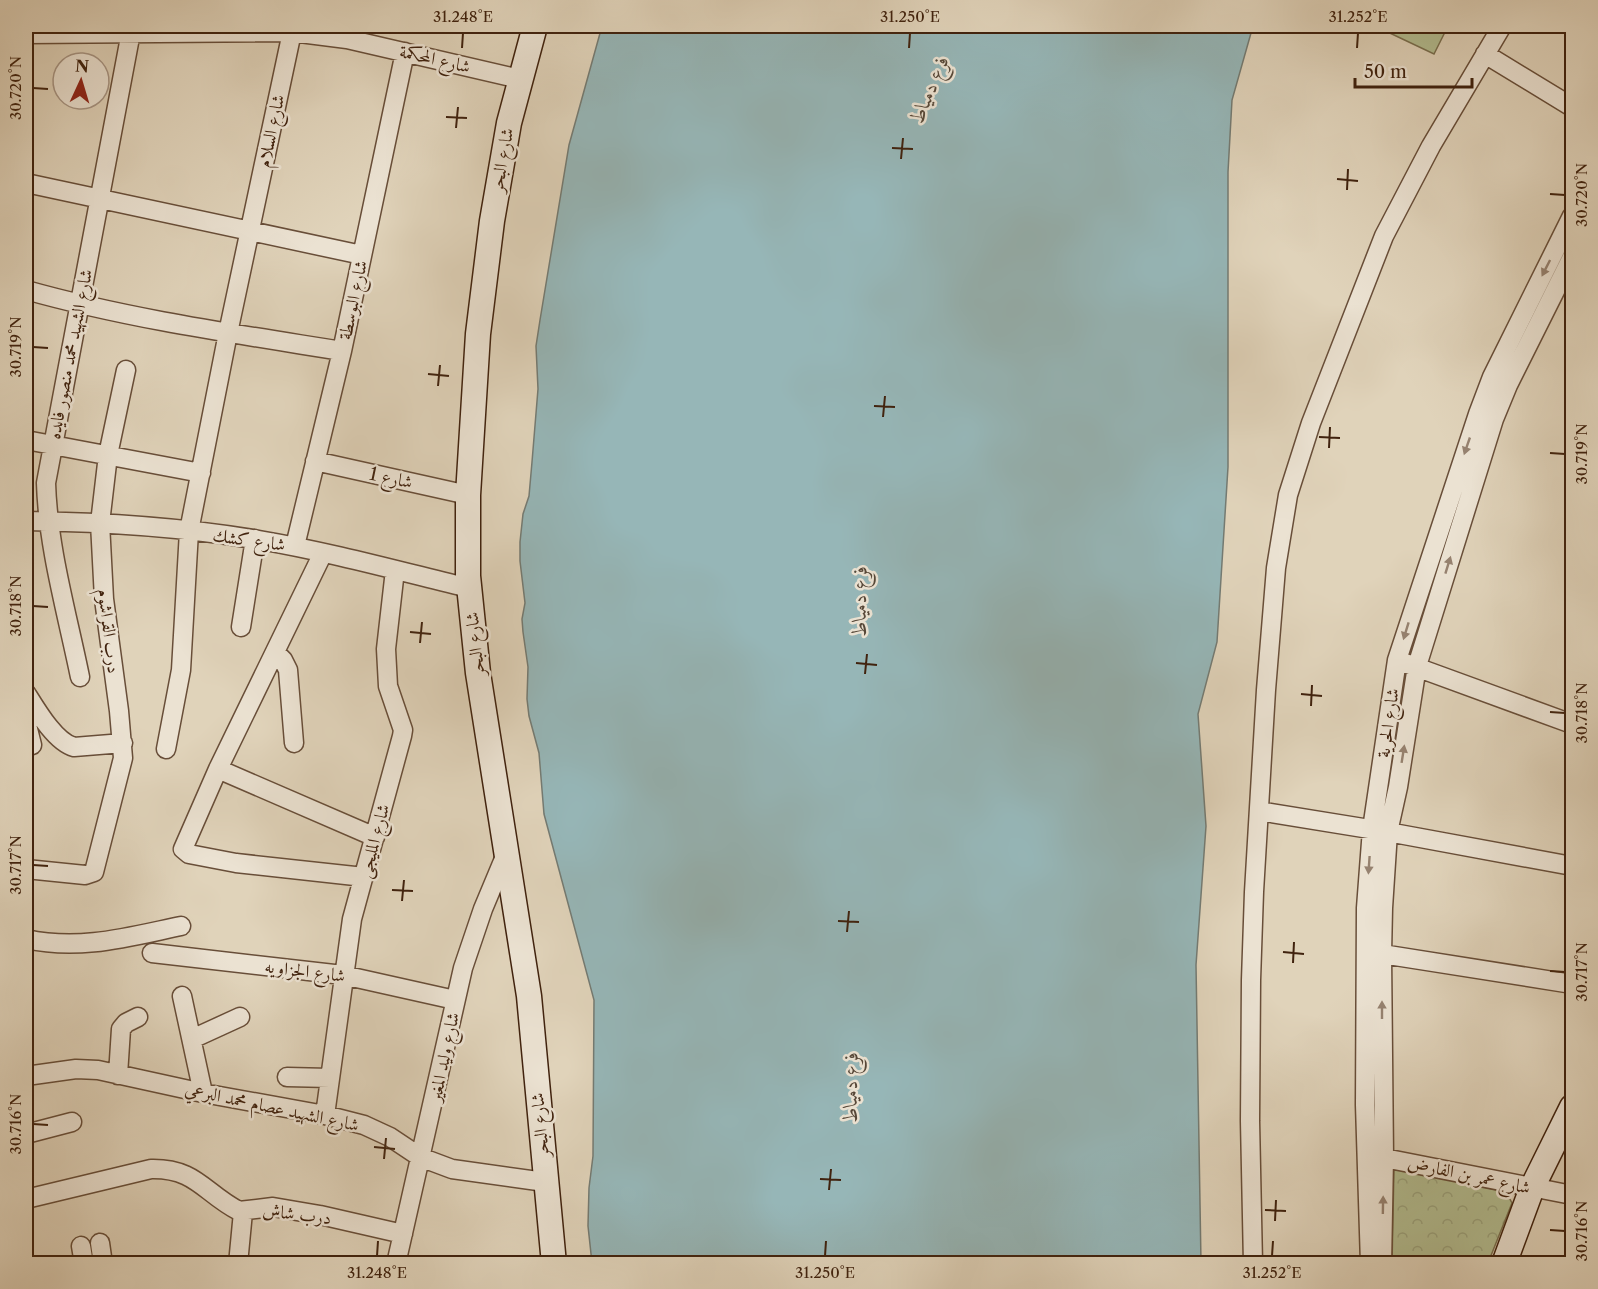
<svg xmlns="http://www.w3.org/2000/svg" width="1598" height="1289" font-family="'Libre Caslon Text',Amiri,serif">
	<defs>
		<pattern id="forest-crowns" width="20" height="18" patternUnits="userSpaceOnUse" patternTransform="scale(1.5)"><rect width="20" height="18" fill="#b2bc90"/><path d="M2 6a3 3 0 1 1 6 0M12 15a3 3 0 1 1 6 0" fill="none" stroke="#9aa17b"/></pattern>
	</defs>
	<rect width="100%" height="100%" fill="#e0d3ba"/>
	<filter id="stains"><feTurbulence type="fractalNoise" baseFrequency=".00333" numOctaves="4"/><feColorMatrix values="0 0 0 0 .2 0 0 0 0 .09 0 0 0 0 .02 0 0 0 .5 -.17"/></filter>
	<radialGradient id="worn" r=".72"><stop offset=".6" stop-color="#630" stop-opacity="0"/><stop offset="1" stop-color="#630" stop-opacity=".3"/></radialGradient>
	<path fill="#b2bc90" stroke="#796f4f" stroke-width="1.5" d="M 1375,26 L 1448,26 L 1434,54 Z"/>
	<path fill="url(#forest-crowns)" stroke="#796f4f" stroke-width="1.5" d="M 1394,1167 L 1506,1192 L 1512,1203 L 1488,1263 L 1392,1264 Z"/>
	<path fill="#96b6b7" stroke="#747b73" stroke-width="1.5" d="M 602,26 L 1253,26 L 1232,100 L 1228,172 L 1228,467 L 1217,642 L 1198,714 L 1206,826 L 1196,965 L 1201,1263 L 592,1263 L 588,1226 L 589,1188 L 593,1156 L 594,1000 L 544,814 L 539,753 L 529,716 L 527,699 L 528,667 L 523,632 L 522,619 L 525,603 L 520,561 L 520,542 L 523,514 L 529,496 L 532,462 L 538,389 L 536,346 L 540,320 L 569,145 Z"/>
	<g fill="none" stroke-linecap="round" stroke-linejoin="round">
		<defs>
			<path id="street" d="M 26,34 L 292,32 L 347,39 L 520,79
				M 1485,54 L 1572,107
				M 26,183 L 362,255
				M 26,290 C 129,319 236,334 342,351
				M 26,440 L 201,473
				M 315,461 L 468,495
				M 26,521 C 103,522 182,527 259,540 C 330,552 399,571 469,588
				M 295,546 L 342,351 L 405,52
				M 323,553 L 218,769 L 183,849 L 189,854 L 236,863 L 364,877
				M 241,627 L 255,539
				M 275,652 L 283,660 L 288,670 L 294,743
				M 1405,663 L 1572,724
				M 80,677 C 67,613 48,548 46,483 L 131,32
				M 26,693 C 36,709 55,742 74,747 L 123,743
				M 26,721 L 32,745
				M 166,749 L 181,670 L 189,531 L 228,333 L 292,32
				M 218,769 L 375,837
				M 1259,811 L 1388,832 L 1572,866
				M 26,869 L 85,875 L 94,872 L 123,758 L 119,711 L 104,599 L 100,523 L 108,455 L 126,370
				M 26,939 C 80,951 128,937 181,926
				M 152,953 L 343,975 L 455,1000
				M 1382,954 L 1572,984
				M 182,996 L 203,1093
				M 192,1039 L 240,1017
				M 118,1075 L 121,1029 L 126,1023 L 138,1017
				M 26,1076 L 76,1069 L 98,1070 L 203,1093 L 325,1115 L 364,1125 L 390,1137 L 420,1157 L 452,1169 L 545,1182
				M 287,1077 L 330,1078
				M 325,1115 L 352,919 L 402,736 L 403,730 L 388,686 L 386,649 L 395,570
				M 26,1134 L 72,1122
				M 1374,1156 L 1572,1195
				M 26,1199 L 151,1169 C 196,1168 204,1193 239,1211 L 273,1207 L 320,1215 L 403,1234
				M 100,1243 L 103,1264
				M 81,1246 L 84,1264
				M 238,1264 L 243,1212
				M 396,1264 L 463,968 L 483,909 L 506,854
				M 1253,1264 L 1250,1121 L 1251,980 L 1254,892 L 1266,690 L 1276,568 L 1288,495 L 1311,423 L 1384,236 L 1431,146 L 1502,26
				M 1370,1264 L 1365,1105 L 1366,908 L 1372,829 L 1397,660 L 1478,414 L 1492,377 L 1572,216
				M 1382,1264 L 1384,1157 L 1382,954 L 1383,908 L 1388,832 L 1398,787 L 1417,666 L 1494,419 L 1508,385 L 1572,257"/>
			<path id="secondary" d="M 535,26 L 509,123 L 492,221 L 478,334 L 468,495 L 468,576 L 478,673 L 529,996 L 554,1264
				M 1504,1264 L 1532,1188 L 1572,1107"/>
		</defs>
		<use href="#street" stroke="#684e39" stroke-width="21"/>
		<use href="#secondary" stroke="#40220e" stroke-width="27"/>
		<use href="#street" stroke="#ebe2d2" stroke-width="18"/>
		<use href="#secondary" stroke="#ebe2d2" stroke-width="24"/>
	</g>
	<defs><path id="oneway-solid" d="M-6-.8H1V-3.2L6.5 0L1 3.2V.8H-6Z" transform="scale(1.5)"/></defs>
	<g fill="#968270">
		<use href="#oneway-solid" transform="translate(1546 268) rotate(117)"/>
		<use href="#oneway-solid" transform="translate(1467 446) rotate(109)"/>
		<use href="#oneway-solid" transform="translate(1448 565) rotate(-73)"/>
		<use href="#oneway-solid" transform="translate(1406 631) rotate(107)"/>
		<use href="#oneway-solid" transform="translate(1403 754) rotate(-81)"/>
		<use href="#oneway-solid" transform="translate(1369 865) rotate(94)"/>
		<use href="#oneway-solid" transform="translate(1382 1010) rotate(-90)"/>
		<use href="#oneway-solid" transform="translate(1383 1205) rotate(-89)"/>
	</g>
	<path fill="none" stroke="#40220e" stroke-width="2" d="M 462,48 L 463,33M 909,48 L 910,33M 1357,48 L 1358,33M 33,88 L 48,89M 446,117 L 467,118M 456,128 L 458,107M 892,148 L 913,149M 901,159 L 903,138M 1337,179 L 1358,181M 1347,190 L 1348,169M 1550,194 L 1565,195M 33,347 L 48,348M 428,374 L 449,376M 438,386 L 440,365M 874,406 L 895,407M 883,417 L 885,396M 1319,437 L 1340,438M 1329,448 L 1330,427M 1550,453 L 1565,454M 33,606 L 48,607M 410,632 L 431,634M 420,643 L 422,622M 856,663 L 877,665M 865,674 L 867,654M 1301,694 L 1322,696M 1311,706 L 1312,685M 1550,712 L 1565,713M 33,865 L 48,866M 392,890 L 413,891M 402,901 L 404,880M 838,921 L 859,922M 847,932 L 849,911M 1283,952 L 1304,954M 1293,963 L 1294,942M 1550,971 L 1565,972M 33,1124 L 48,1125M 374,1147 L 395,1149M 384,1159 L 386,1138M 820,1179 L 841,1180M 829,1190 L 831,1169M 1265,1210 L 1286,1211M 1275,1221 L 1276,1200M 1550,1230 L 1565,1231M 377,1256 L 378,1241M 825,1256 L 826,1241M 1272,1256 L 1273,1241"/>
	<g text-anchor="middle" stroke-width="5" stroke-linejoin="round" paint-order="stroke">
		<g font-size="18" fill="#40220e" stroke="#ebe2d2">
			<text transform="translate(435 59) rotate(13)" y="6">شارع المحكمة</text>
			<text transform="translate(271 131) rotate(-78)" y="6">شارع السلام</text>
			<text transform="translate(502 160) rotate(-80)" y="6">شارع البحر</text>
			<text transform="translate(353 300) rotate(-78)" y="6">شارع البوسطة</text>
			<text transform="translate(70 354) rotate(-79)" y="6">شارع الشهيد محمد منصور فايده</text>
			<text transform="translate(391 478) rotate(12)" y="6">شارع 1</text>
			<text transform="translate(249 540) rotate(8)" y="6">شارع كشك</text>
			<text transform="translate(109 631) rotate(83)" y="6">درب القراشوم</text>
			<text transform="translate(475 644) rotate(-96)" y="6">شارع البحر</text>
			<text transform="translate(1388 723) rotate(-82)" y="6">شارع الحرية</text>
			<text transform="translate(374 841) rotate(-75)" y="6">شارع المليجى</text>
			<text transform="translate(305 971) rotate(7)" y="6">شارع الجزاويه</text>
			<text transform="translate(444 1057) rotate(-78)" y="6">شارع وليد المغير</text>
			<text transform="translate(272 1107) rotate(12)" y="6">شارع الشهيد عصام محمد البرعي</text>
			<text transform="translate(540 1125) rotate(-95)" y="6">شارع البحر</text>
			<text transform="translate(1469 1175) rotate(12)" y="6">شارع عمر بن الفارض</text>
			<text transform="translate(297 1214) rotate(7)" y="6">درب شاش</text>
		</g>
		<g font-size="20" font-style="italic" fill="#564738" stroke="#ebe2d2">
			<text transform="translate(929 89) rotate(-67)" y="7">فرع دمياط</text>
			<text transform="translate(859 601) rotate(-89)" y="7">فرع دمياط</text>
			<text transform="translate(850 1087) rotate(-89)" y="7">فرع دمياط</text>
		</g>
	</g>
	<rect width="1598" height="1289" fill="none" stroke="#e0d3ba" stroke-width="66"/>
	<g transform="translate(81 81) rotate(4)"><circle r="28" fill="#ebe2d2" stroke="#a79584" stroke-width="1.5"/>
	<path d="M0-4.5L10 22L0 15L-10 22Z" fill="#8f2418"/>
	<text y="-9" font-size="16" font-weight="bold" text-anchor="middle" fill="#40220e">N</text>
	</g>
	<path d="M1355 78v9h117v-9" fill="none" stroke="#40220e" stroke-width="3"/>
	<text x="1364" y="78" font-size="18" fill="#40220e" stroke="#ebe2d2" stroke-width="4.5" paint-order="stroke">50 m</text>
	<rect x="33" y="33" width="1532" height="1223" fill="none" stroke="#40220e" stroke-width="2"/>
	<g font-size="15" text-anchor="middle" fill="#40220e">
		<text x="463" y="22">31.248°E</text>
		<text x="910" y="22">31.250°E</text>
		<text x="1358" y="22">31.252°E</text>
		<text transform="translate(16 88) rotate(-90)" y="5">30.720°N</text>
		<text transform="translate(1582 195) rotate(-90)" y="5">30.720°N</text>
		<text transform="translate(16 347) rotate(-90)" y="5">30.719°N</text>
		<text transform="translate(1582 454) rotate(-90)" y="5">30.719°N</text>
		<text transform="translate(16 606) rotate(-90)" y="5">30.718°N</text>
		<text transform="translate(1582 713) rotate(-90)" y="5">30.718°N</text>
		<text transform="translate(16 865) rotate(-90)" y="5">30.717°N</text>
		<text transform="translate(1582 972) rotate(-90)" y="5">30.717°N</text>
		<text transform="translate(16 1124) rotate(-90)" y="5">30.716°N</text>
		<text transform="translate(1582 1231) rotate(-90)" y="5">30.716°N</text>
		<text x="377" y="1278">31.248°E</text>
		<text x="825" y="1278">31.250°E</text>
		<text x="1272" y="1278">31.252°E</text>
	</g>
	<rect width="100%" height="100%" filter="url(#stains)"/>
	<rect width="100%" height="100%" fill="url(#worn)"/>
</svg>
